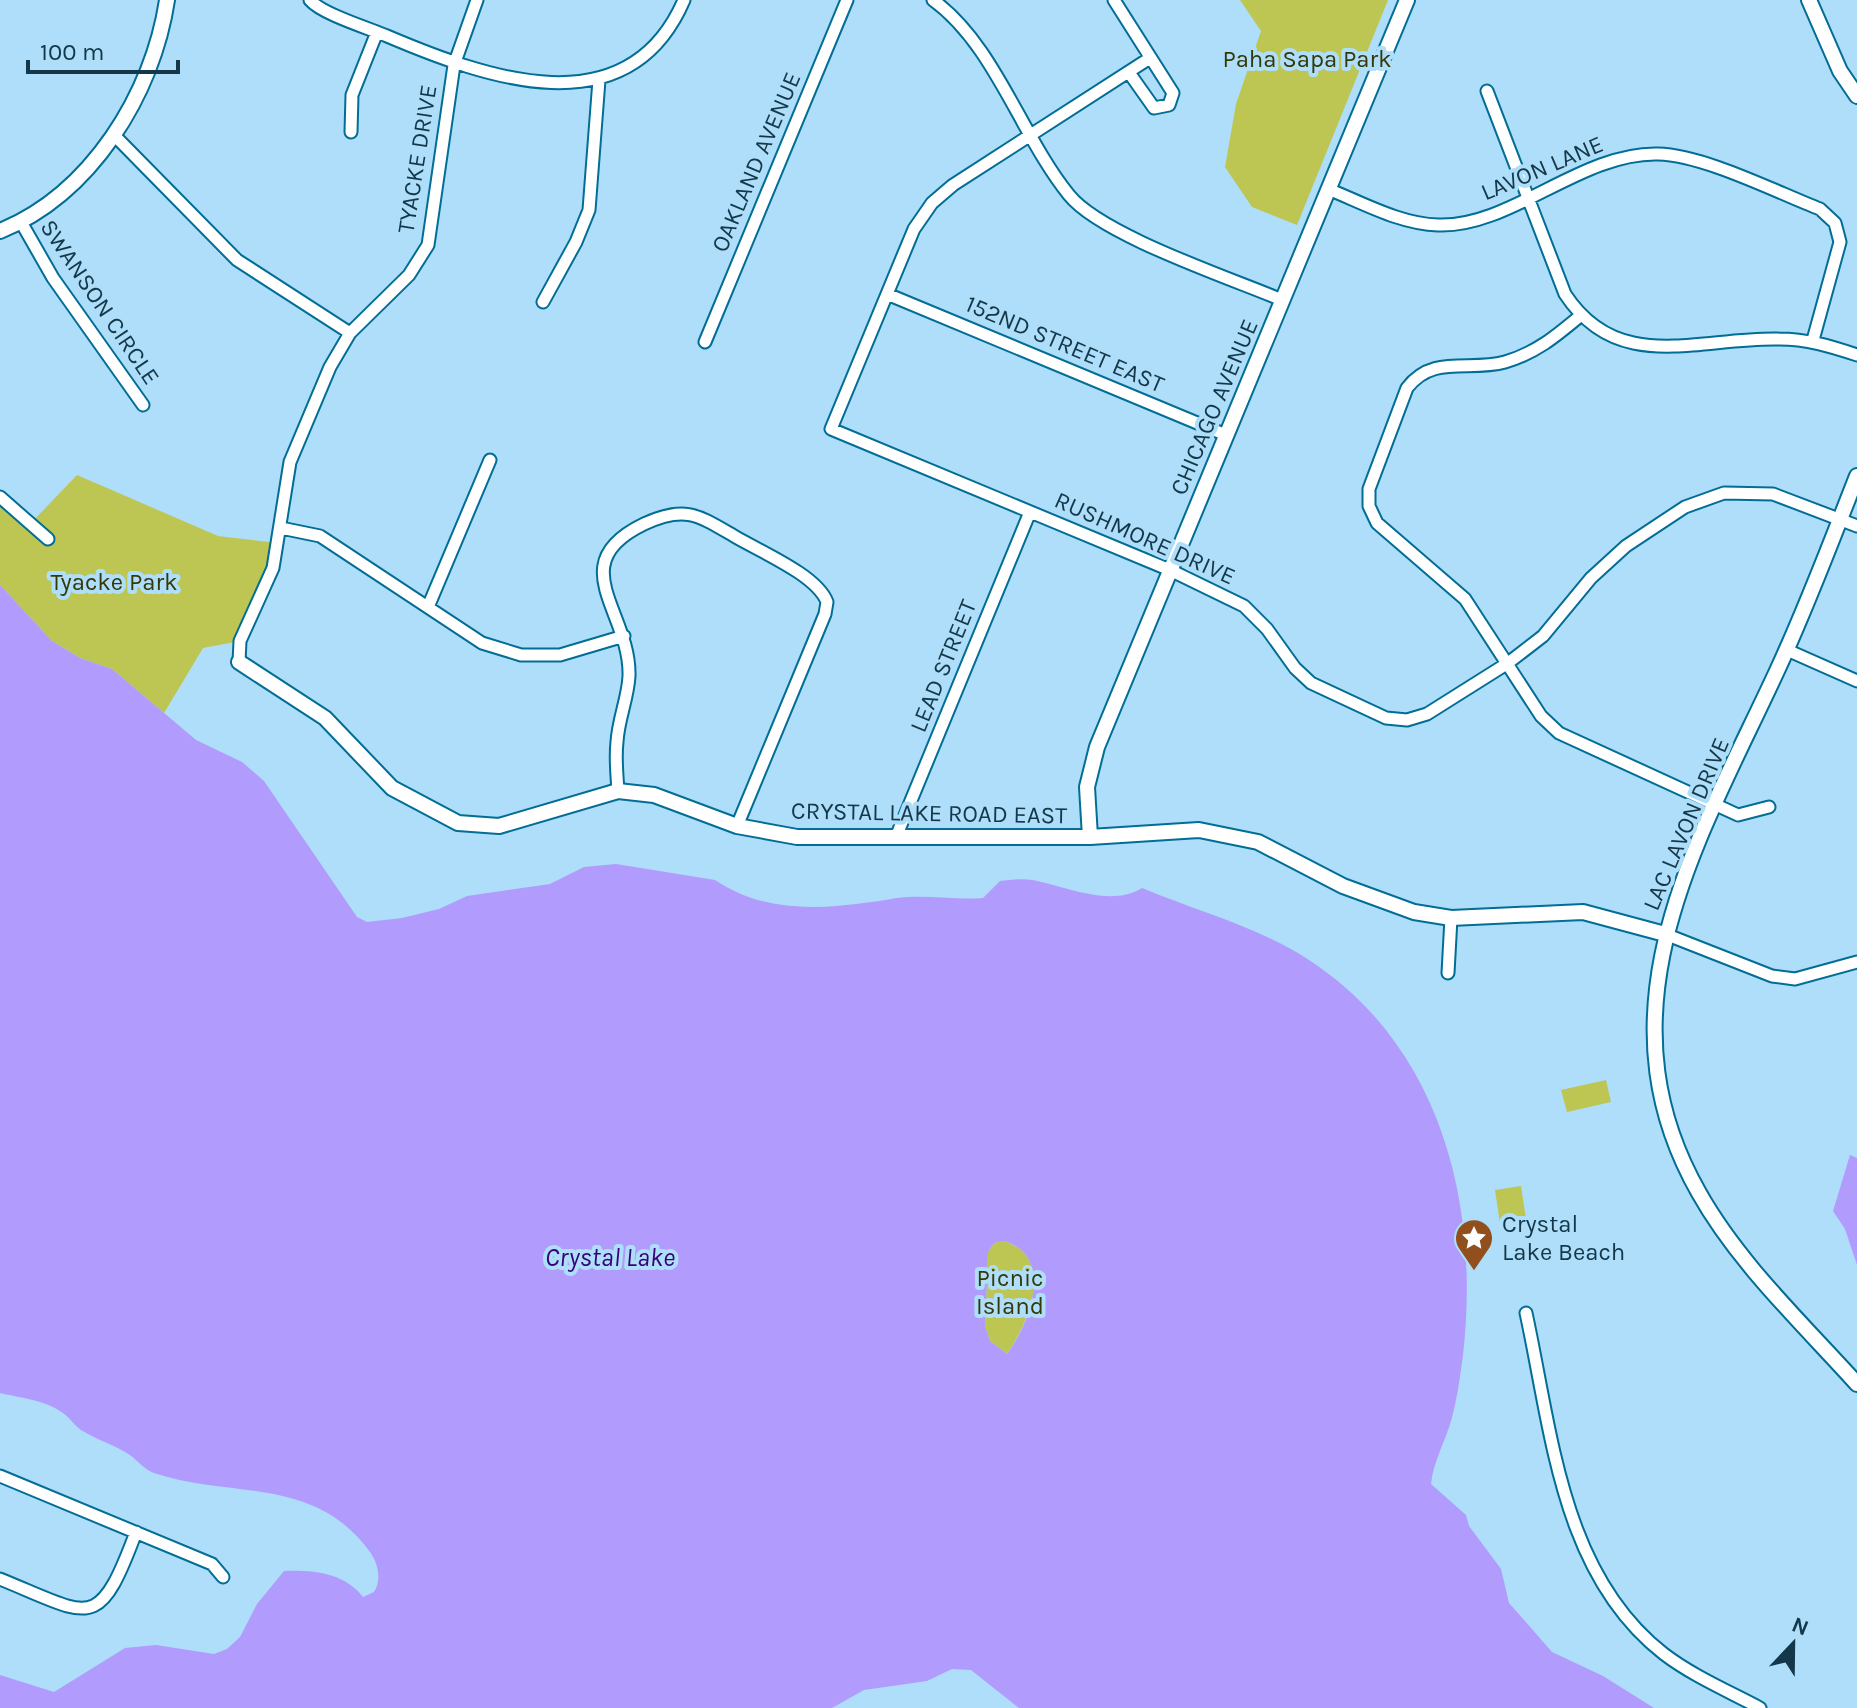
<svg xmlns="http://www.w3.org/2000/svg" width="1857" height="1708" font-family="Karla,sans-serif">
	<rect width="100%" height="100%" fill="#aedef9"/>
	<path fill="#bdc553" d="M 1240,0 L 1388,0 L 1297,225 L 1252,207 L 1225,167 L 1236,104 L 1261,31 Z
		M 77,475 L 218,536 L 278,543 L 240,641 L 203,648 L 164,713 L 112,669 L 80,658 L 52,641 L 0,585 L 0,497 L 31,523 Z
		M 1606,1080 L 1611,1102 L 1567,1112 L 1561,1090 Z
		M 1521,1186 L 1526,1219 L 1500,1223 L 1495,1190 Z
		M 1004,1241 C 1057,1257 1028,1324 1007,1354 L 990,1341 L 985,1326 L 988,1252 L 994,1243 Z"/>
	<path fill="#b19bfd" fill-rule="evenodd" d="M 0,585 L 52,641 L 80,658 L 112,669 L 196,740 L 242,762 L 264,781 L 357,917 L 367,922 L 402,918 L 439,909 L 467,896 L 550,884 L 584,867 L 616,864 L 715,880 C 763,912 816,910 871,902 C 884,901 896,897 909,897 C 934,896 958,900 983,898 L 1000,881 C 1011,880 1022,878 1032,880 C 1065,886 1111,908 1142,888 C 1197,911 1259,927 1309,960 C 1442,1047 1480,1205 1463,1355 C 1460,1377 1457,1400 1451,1421 C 1445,1442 1433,1462 1431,1484 L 1466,1515 L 1469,1526 L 1501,1569 L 1509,1603 L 1552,1652 L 1603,1676 L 1654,1708 L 1019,1708 L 971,1670 L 952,1669 L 927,1681 L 864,1690 L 832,1708 L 0,1708 L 0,1675 L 54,1692 L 125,1648 L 156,1645 L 214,1654 L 227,1649 L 240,1637 L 257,1604 L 284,1571 C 315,1570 344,1573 363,1597 L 374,1592 C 382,1580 378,1563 370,1552 C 314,1475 231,1499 154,1473 C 145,1470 138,1461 130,1455 C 115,1445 97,1440 81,1430 C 74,1425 70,1418 63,1413 C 45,1400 21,1398 0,1393 ZM 1004,1241 C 1056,1256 1029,1325 1007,1354 L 990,1341 L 985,1326 L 988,1252 L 994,1243 Z
		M 1850,1155 L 1857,1158 L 1857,1265 L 1845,1229 L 1833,1211 Z"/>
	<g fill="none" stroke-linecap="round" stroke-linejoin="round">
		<defs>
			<path id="minor" d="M 310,0 C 322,14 368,28 387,36 C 486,78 628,130 684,0
				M 933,0 C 995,45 1021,136 1069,195 C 1101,235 1230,278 1282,300
				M 1114,0 L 1173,93 L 1169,105 L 1154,108 L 1130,74
				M 1150,58 L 953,185 L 932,203 L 914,229 L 831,429 L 1170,570 L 1244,606 L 1267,629 L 1295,668 L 1311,683 L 1386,718 L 1407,720 L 1427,714 L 1508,663 L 1543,636 L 1591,578 L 1626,546 L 1685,507 L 1724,493 L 1773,494 L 1857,526
				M 1487,91 L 1565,294 C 1618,375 1698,337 1779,339 C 1807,339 1830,346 1857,355
				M 351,132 L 352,95 L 377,32
				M 114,135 L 237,260 L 350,333
				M 1328,189 C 1363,203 1400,224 1438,225 C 1510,228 1581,152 1658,154 C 1704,155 1776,192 1820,209 L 1835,223 L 1840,242 L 1813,340
				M 21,222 L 53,278 L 143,405
				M 887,294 L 1226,435
				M 543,302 L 576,242 L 589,210 L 599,80
				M 1580,316 C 1556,336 1536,353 1505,362 C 1469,372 1433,354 1407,388 L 1369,489 L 1369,506 L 1377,523 L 1465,599 L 1541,716 L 1559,733 L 1738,815 L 1769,807
				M 705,342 L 847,0
				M 0,497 L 48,539
				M 281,528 L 320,536 L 482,643 L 521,655 L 560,655 L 624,636
				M 428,607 L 490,460
				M 1787,650 L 1857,681
				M 239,662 L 240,641 L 273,568 L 290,462 L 330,367 L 350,333 L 409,275 L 428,245 L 454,65 L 477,0
				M 618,791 C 617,775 615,758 617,742 C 618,720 628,698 629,676 C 631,612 561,564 644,524 C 685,505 698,515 734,536 C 759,551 817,575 827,602 L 825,614 L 737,826
				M 896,837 L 1030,512
				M 1665,934 L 1772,976 L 1795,979 L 1857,962
				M 1448,973 L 1451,918
				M 1526,1313 C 1552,1432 1561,1574 1664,1654 C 1693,1676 1728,1691 1760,1708
				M 0,1476 L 212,1564 L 223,1577
				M 0,1579 C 91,1616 98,1634 136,1532"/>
			<path id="tertiary" d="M 1809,0 L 1840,71 L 1857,96
				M 0,231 C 91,194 153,94 167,0
				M 1857,476 C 1831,542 1806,609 1776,673 C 1698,841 1594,1009 1699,1193 C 1739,1264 1803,1324 1857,1384
				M 239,662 L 325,718 L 392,788 L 458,823 L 499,826 L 618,791 L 654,795 L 737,826 L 797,837 L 1090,837 L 1199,830 L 1258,842 L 1343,886 L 1414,912 L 1451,918 L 1583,912 L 1665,934
				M 1090,837 L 1087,787 L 1097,747 L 1407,0"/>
		</defs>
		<use href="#minor" stroke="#026d95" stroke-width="15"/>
		<use href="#tertiary" stroke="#026d95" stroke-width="18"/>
		<use href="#minor" stroke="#fff" stroke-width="11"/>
		<use href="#tertiary" stroke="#fff" stroke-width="14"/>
	</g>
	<defs>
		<symbol id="sight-pin" viewBox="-11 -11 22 30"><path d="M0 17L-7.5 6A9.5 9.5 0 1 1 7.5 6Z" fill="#914f1e" stroke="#aedef9"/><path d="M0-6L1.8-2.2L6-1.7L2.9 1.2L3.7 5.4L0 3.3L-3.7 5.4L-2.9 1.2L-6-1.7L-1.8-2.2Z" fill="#fff"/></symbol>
	</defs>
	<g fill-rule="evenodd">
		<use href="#sight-pin" x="1452" y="1216" width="44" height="60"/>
	</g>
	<g text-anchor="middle" stroke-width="8" stroke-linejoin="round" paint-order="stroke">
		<g font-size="24" fill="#363907" stroke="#aedef9">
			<text x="1307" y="67">Paha Sapa Park</text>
			<text x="114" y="590">Tyacke Park</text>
			<text x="1010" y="1286">Picnic<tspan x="1010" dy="28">Island</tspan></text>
		</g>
		<g font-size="24" fill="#14384a" stroke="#aedef9">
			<text transform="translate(417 159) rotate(-81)" y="8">TYACKE DRIVE</text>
			<text transform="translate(756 162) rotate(-67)" y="8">OAKLAND AVENUE</text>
			<text transform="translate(1542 168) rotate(-23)" y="8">LAVON LANE</text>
			<text transform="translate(100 302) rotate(56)" y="8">SWANSON CIRCLE</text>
			<text transform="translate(1065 344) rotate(23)" y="8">152ND STREET EAST</text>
			<text transform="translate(1214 407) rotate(-67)" y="8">CHICAGO AVENUE</text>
			<text transform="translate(1145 538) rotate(24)" y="8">RUSHMORE DRIVE</text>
			<text transform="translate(943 666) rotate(-68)" y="8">LEAD STREET</text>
			<text transform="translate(929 813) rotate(1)" y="8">CRYSTAL LAKE ROAD EAST</text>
			<text transform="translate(1686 824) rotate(-67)" y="8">LAC LAVON DRIVE</text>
		</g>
		<g font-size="24" fill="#14384a" stroke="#aedef9" text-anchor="start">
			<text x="1502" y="1232">Crystal<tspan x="1502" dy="28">Lake Beach</tspan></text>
		</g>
		<g font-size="26" font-style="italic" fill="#38007a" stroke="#aedef9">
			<text x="610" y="1266">Crystal Lake</text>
		</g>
	</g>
	<g transform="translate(1793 1644) rotate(22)" stroke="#aedef9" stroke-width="6" paint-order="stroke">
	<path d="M0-6L14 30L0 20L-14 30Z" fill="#14384a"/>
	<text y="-12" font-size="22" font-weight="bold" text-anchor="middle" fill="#14384a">N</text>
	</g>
	<path d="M28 60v12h150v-12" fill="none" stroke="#14384a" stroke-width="4"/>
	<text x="40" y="60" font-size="24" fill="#14384a" stroke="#aedef9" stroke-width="6" paint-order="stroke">100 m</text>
</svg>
